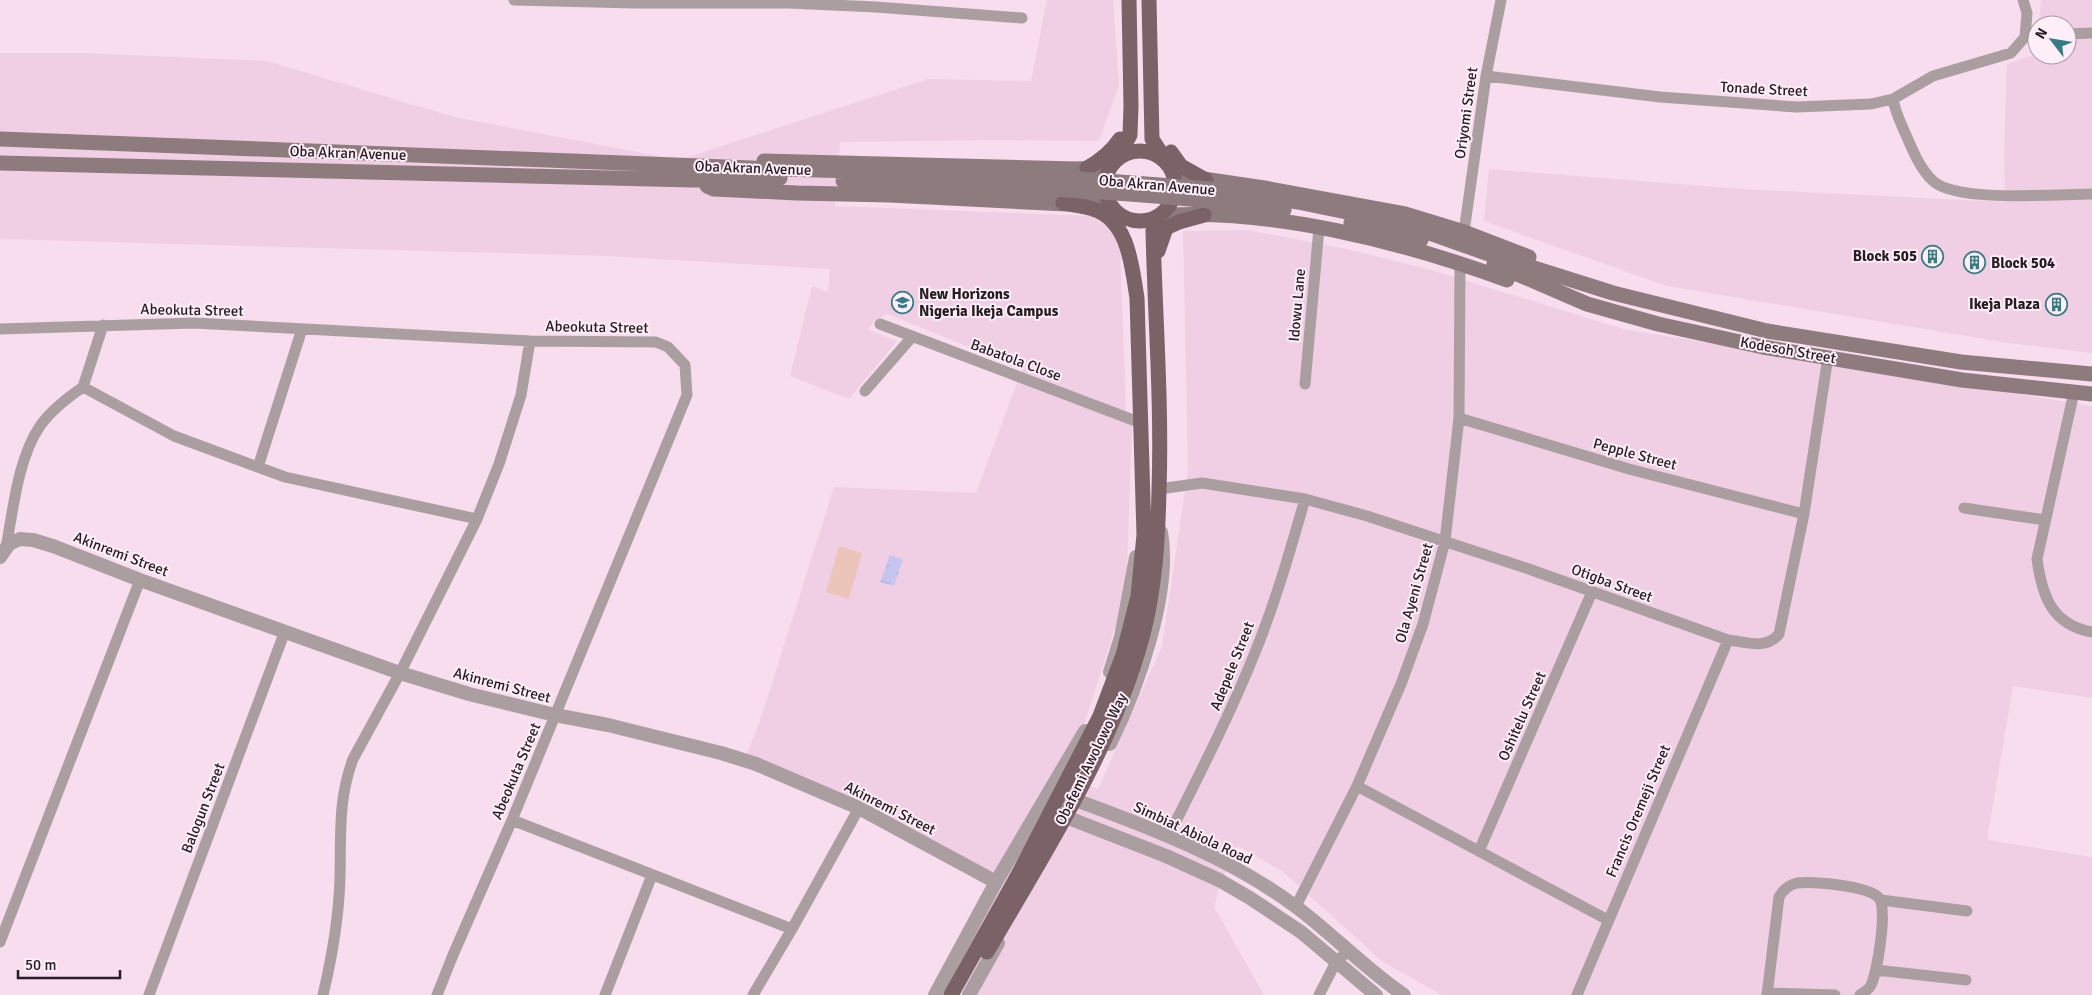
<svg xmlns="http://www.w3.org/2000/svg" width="2092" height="995" font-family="Signika,sans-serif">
	<defs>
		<pattern id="water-ripples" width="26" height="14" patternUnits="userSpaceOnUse" patternTransform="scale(1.25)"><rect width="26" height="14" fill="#c6c5f2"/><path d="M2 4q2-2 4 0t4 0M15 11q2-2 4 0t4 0" fill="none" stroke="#aaa9cf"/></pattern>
	</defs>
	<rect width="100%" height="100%" fill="#f7dded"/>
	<path fill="#f0cfe4" d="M 1047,0 L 1113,0 L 1119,85 L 1099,141 L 997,140 L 840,142 L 835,206 L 1092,216 L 1111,229 L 1120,246 L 1126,410 L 1132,426 L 1126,594 L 1077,746 L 1061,777 L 1098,789 L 1162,646 L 1188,470 L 1183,231 L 1247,230 L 1347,249 L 1431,270 L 1623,329 L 2092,406 L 2092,698 L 2013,686 L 1987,840 L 2092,857 L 2092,995 L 1442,995 L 1383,962 L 1282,871 L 1238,846 L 1221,882 L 1214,907 L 1264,995 L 935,995 L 993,886 L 746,756 L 760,721 L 834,487 L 976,493 L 1022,369 L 888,314 L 873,321 L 869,330 L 897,341 L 849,399 L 790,376 L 812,286 L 828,292 L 830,269 L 605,256 L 0,239 L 0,53 L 87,53 L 267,61 L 454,117 L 679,160 L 928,79 L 1031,81 Z
		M 2041,0 L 2092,0 L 2092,353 L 2008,343 L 1667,286 L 1484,221 L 1489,169 L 1741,189 L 2005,202 L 2004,155 L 2007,64 L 2037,54 L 2037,51 L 2037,55 L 2067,55 L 2067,25 L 2039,25 Z"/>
	<path fill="#ebc4ba" d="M 839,546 L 862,553 L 849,599 L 826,592 Z"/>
	<path fill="url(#water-ripples)" d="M 890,555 L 903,559 L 894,586 L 880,582 Z"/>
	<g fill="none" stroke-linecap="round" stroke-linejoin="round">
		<path stroke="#ab9ea0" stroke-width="11" d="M 514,0 L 634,3 L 789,3 L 876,7 L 1022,18
			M 2023,0 L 2027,13 L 2025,37
			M 2067,34 L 2092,33
			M 1486,76 L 1660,97 L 1796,107 L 1871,104 L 1893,99 L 1933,76 L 2011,53 L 2025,37
			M 1893,99 C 1895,112 1901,123 1906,135 C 1913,151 1920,169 1933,181 C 1957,203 2057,194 2092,194
			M 1464,232 L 1486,76 L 1501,0
			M 880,324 L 1141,423
			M 103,325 L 83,387 L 174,436 L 285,477 L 477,519
			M 0,329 L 194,323 L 530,341 L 656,342 L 668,347 L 685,365 L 687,395 L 512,820 L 453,955 L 437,995
			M 1305,384 L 1319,228
			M 865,391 L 912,337
			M 2074,392 L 2037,559 C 2042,596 2052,625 2092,632
			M 1459,418 L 1629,469 L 1804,514
			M 258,467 L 302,329
			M 1159,489 L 1202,483 L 1305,499 L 1367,516 L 1526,568 L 1728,640 C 1746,642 1766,650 1779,634 L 1804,514 L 1828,357
			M 1964,508 L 2045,520
			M 6,548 C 13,510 18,458 40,426 C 51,410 67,398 83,387
			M 1357,786 L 1608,920
			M 512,820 L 792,929
			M 1168,837 C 1198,777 1229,717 1254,655 C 1275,604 1290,551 1305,499
			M 1479,851 L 1592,592
			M 1881,900 L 1967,911
			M 1296,906 L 1357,786 L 1401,684 L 1423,624 L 1445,541 L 1459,418 L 1460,263
			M 0,942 L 140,580
			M 1876,970 L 1966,980
			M 1767,993 L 1835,995
			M 149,995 L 285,631
			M 323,995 C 332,957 339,916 340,877 C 341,835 338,799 353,759 L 400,673 L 477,519 L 499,464 L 521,395 L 530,341
			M 605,995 L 652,875
			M 753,995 L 792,929 L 859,808
			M 1319,995 L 1336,962 L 1349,950
			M 1577,995 L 1728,640
			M 1767,995 L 1779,897 C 1783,890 1789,885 1797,883 C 1813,881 1869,886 1879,898 C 1888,909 1877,973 1871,985 C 1869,990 1864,992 1860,995"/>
		<path stroke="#ab9ea0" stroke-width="14" d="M 0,557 L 9,544 L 20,539 L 33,540 L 53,546 L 140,580 L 400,673 L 469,694 L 555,715 L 608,725 L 721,753 L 756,764 L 859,808 L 996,882
			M 1110,672 L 1121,637 L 1136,557
			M 1110,744 C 1137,689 1172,592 1161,532
			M 1081,802 C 1154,829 1232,859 1295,906 C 1333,934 1365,969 1404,995
			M 1071,819 L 1166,856 L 1219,880 L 1250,898 L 1301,932 L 1376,995
			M 935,995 L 996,882 L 1085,731
			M 969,995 L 998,943"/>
		<path stroke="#8e7b7e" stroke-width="15" d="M 0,139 L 778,169
			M 764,161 L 1077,169 L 1110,167
			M 1165,161 L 1183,176 L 1264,188 L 1405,214 L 1464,232 L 1529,257
			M 0,163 L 692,180 L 780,178
			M 707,186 L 714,189 L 797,193 L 890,195 L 1107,206 L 1113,209
			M 1159,216 C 1268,207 1404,242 1507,280
			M 1502,258 L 1613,293 L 1767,331 L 1961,362 L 2092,374
			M 1494,264 L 1587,304 L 1658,324 L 1763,347 L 1962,380 L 2092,394"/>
		<path stroke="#7a6266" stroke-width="15" d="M 1149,0 L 1152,139 L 1165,159
			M1105 186a35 35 0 1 1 70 0a35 35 0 1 1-70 0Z
			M 1171,152 L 1181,166 L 1206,180
			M 1116,160 L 1130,135 L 1131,106 L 1129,0
			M 1087,168 C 1100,161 1112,151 1120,139
			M 1158,251 L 1166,228 L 1179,222 L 1204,215
			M 987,952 C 1045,852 1111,751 1142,638 C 1155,590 1158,539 1159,490 C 1162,404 1155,317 1153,231 L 1159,216
			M 951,995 L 1018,875 L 1100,716 L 1123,655 L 1138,596 L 1144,535 L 1137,298 C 1132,268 1129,220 1093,209 C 1084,206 1073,205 1063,203"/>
		<path stroke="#8e7b7e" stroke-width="15" d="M 778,169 L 1042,176 L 1211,189 L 1298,202 L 1404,224 L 1497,257
			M 843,181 C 991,186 1138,190 1284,210
			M 1351,223 L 1421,240"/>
	</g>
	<defs>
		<symbol id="building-ring" viewBox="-11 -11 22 22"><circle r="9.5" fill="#feeef8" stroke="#357d84" stroke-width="1.5"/><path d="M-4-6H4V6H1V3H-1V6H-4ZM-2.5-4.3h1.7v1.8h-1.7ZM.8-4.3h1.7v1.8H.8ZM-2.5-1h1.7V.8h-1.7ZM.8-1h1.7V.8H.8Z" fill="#357d84"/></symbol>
		<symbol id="school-ring" viewBox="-11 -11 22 22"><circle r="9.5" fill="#feeef8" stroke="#357d84" stroke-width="1.5"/><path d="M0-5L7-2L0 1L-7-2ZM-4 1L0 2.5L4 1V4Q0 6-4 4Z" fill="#357d84"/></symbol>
	</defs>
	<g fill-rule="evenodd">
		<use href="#building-ring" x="1920" y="244" width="25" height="25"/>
		<use href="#building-ring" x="1962" y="250" width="25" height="25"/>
		<use href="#school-ring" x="890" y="290" width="25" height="25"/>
		<use href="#building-ring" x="2044" y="292" width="25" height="25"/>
	</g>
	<g text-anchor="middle" stroke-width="4" stroke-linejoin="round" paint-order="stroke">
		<g font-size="15" fill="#261c22" stroke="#feeef8">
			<text transform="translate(1764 89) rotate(3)" y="5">Tonade Street</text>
			<text transform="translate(1466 113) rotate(-82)" y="5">Oriyomi Street</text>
			<text transform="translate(348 153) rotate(2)" y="5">Oba Akran Avenue</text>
			<text transform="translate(753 168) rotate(2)" y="5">Oba Akran Avenue</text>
			<text transform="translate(1157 185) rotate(5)" y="5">Oba Akran Avenue</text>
			<text transform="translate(1297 305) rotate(-85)" y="5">Idowu Lane</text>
			<text transform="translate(192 310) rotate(1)" y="5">Abeokuta Street</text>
			<text transform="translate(597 327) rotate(1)" y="5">Abeokuta Street</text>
			<text transform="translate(1788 350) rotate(10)" y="5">Kodesoh Street</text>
			<text transform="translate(1016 360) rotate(20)" y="5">Babatola Close</text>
			<text transform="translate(1635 454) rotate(15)" y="5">Pepple Street</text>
			<text transform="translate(121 554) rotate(21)" y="5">Akinremi Street</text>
			<text transform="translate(1612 583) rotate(20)" y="5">Otigba Street</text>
			<text transform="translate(1414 593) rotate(-74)" y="5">Ola Ayeni Street</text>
			<text transform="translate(1232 666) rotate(-68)" y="5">Adepele Street</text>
			<text transform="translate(502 685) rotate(15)" y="5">Akinremi Street</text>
			<text transform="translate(1522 716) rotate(-66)" y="5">Oshitelu Street</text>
			<text transform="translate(1091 759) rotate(-64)" y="5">Obafemi Awolowo Way</text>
			<text transform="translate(516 771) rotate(-67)" y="5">Abeokuta Street</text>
			<text transform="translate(203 808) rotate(-69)" y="5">Balogun Street</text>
			<text transform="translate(890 808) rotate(27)" y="5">Akinremi Street</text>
			<text transform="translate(1638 811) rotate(-67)" y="5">Francis Oremeji Street</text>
			<text transform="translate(1193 833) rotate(25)" y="5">Simbiat Abiola Road</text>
		</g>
		<g font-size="15" font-weight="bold" fill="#261c22" stroke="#feeef8" text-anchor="end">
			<text x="1917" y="261">Block 505</text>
			<text x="1991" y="268" text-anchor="start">Block 504</text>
			<text x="919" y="299" text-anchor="start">New Horizons<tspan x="919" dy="17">Nigeria Ikeja Campus</tspan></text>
			<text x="2040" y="309">Ikeja Plaza</text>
		</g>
	</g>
	<g transform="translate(2052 40) rotate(301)"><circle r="24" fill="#feeef8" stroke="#a89aa2"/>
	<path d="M0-4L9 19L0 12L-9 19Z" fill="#357d84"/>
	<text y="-8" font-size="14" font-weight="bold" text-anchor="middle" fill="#261c22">N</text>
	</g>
	<path d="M18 970v8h102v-8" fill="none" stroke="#261c22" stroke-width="2.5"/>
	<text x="25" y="970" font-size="15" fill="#261c22" stroke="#feeef8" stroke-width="4" paint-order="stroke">50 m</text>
</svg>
